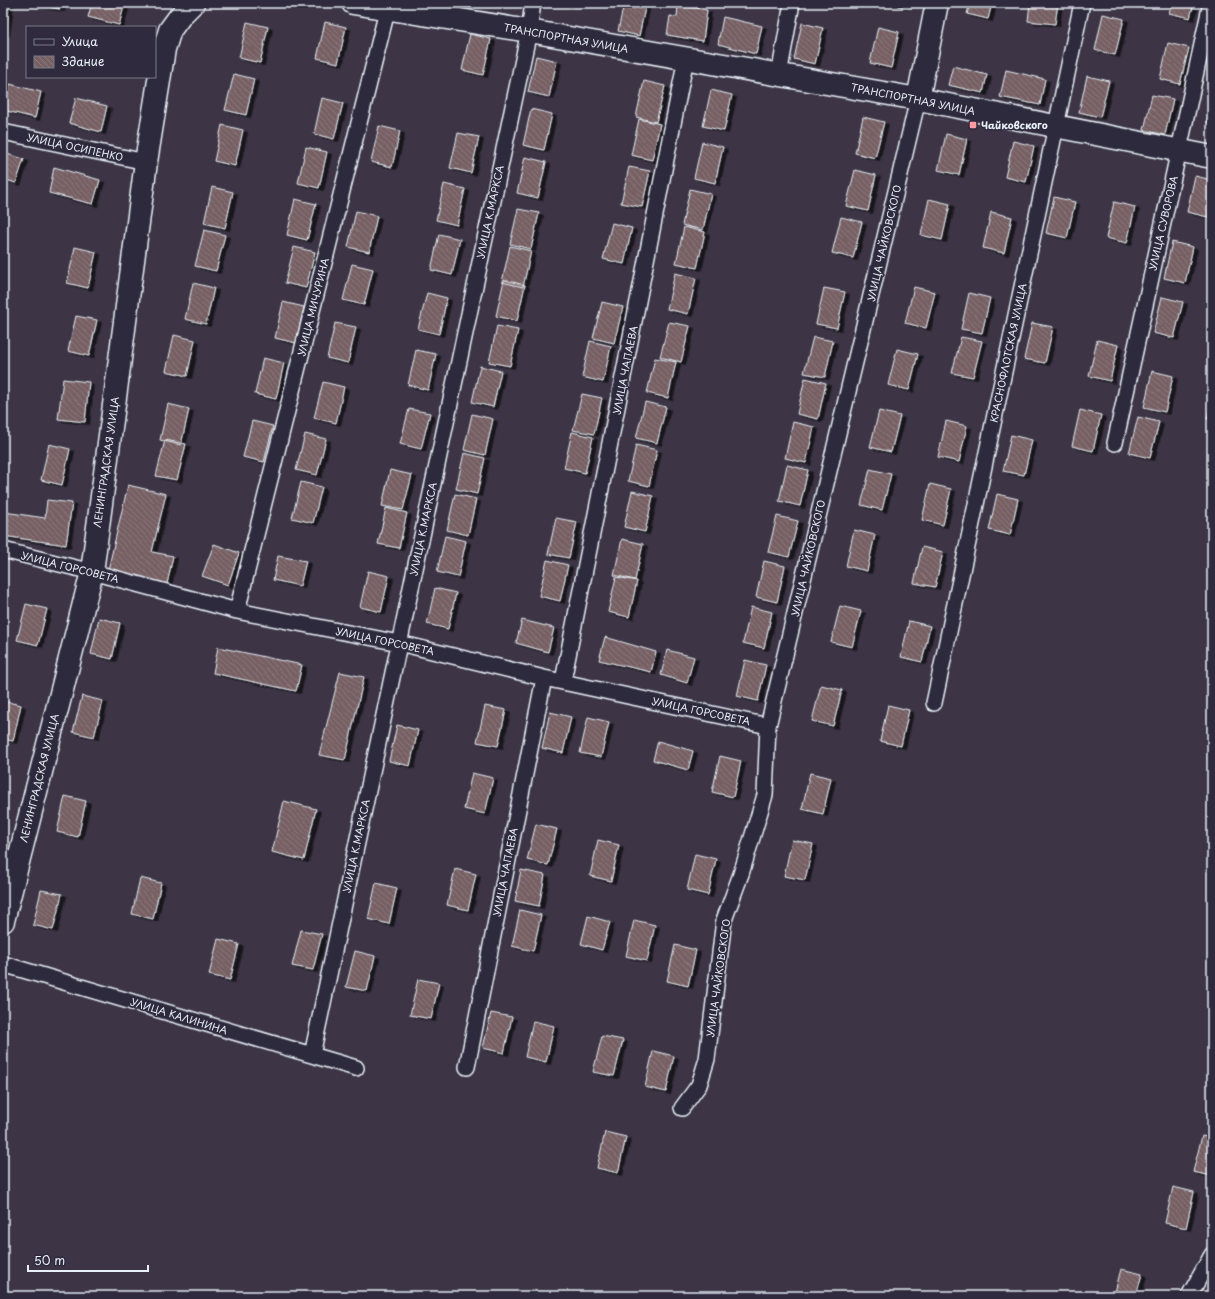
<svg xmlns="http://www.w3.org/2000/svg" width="1215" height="1299" font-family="'Playpen Sans',sans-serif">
	<defs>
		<pattern id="building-back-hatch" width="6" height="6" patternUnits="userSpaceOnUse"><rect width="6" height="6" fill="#776164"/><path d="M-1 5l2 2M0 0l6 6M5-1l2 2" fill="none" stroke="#8a787b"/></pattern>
		<filter id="shadow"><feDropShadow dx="4.5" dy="2.5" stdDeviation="0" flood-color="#0009"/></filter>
	</defs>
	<rect width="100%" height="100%" fill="#3d3545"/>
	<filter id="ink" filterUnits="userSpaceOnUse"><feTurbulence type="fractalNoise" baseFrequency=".025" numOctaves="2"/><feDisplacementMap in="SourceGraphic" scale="8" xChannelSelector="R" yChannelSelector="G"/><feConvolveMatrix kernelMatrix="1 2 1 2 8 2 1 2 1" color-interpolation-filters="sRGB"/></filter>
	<g filter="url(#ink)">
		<path fill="url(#building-back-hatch)" stroke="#e8f1f8" filter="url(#shadow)" d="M 3,3 L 9,3 L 5,34 L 3,33 Z
			M 25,3 L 62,3 L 60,9 Z
			M 92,3 L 125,3 L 119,25 L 88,17 Z
			M 556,3 L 569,3 L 568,6 Z
			M 624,3 L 646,3 L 639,36 L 618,31 Z
			M 886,3 L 904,3 L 903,7 Z
			M 970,3 L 992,3 L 988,19 L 967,14 Z
			M 1030,3 L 1058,3 L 1055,24 L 1028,21 Z
			M 1172,3 L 1194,3 L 1190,18 L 1169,13 Z
			M 678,5 L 707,10 L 703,41 L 667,35 L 670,16 L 677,17 Z
			M 1103,14 L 1124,19 L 1115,55 L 1095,50 Z
			M 723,17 L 762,26 L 756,54 L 718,44 Z
			M 247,22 L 268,27 L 260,63 L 239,58 Z
			M 325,22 L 346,27 L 338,63 L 317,58 Z
			M 802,23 L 823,28 L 815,64 L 794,59 Z
			M 878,27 L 899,32 L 891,68 L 870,63 Z
			M 470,34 L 491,39 L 483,75 L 462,70 Z
			M 1168,43 L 1189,48 L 1180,84 L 1160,79 Z
			M 536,56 L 557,61 L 549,97 L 528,92 Z
			M 953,66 L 987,75 L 983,93 L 948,85 Z
			M 1006,70 L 1045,79 L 1040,105 L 1000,97 Z
			M 234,74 L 254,79 L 246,115 L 225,110 Z
			M 1087,76 L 1109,81 L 1100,117 L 1079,112 Z
			M 644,81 L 665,86 L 656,122 L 636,117 Z
			M 10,84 L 41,92 L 35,118 L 3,110 Z
			M 711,90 L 732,95 L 724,131 L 703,126 Z
			M 1152,95 L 1173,99 L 1165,135 L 1144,130 Z
			M 76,98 L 107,106 L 101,132 L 69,123 Z
			M 322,98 L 343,103 L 334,139 L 314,134 Z
			M 1212,99 L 1212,123 L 1207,122 Z
			M 531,109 L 552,114 L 544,150 L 523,145 Z
			M 863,117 L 884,122 L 875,158 L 855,153 Z
			M 639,119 L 660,124 L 652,160 L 631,155 Z
			M 222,125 L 243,130 L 235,166 L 214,161 Z
			M 379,126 L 400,131 L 392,167 L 371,162 Z
			M 458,133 L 479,137 L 471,173 L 450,168 Z
			M 946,134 L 967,139 L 959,175 L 938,170 Z
			M 1013,141 L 1034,146 L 1026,182 L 1005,177 Z
			M 702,142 L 723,147 L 715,183 L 694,178 Z
			M 306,147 L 327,152 L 319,188 L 298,183 Z
			M 3,153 L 24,159 L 16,183 L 3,179 Z
			M 525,157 L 546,162 L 538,198 L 517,193 Z
			M 54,167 L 100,180 L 93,204 L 49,193 Z
			M 629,167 L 650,171 L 642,207 L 621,203 Z
			M 855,170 L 876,175 L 868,211 L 846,206 Z
			M 1195,176 L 1212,180 L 1212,200 L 1208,217 L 1187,212 Z
			M 444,184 L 465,189 L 457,225 L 436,220 Z
			M 212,187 L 233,192 L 225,228 L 204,223 Z
			M 690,189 L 711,194 L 703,230 L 682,225 Z
			M 1054,197 L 1075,202 L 1067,238 L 1046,233 Z
			M 295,199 L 316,204 L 307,240 L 287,235 Z
			M 929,199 L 950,204 L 942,240 L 921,235 Z
			M 1114,202 L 1135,207 L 1127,243 L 1106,238 Z
			M 518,209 L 539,213 L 531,249 L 510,244 Z
			M 356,211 L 377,216 L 369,252 L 348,247 Z
			M 991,212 L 1012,217 L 1004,253 L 983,248 Z
			M 841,217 L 862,222 L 853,258 L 832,253 Z
			M 612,223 L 632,228 L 624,264 L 603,259 Z
			M 684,227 L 705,232 L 697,268 L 676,263 Z
			M 204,230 L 225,235 L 216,271 L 195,266 Z
			M 439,234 L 460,239 L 452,275 L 431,270 Z
			M 1172,242 L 1193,247 L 1185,283 L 1164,278 Z
			M 510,246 L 531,251 L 523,287 L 502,282 Z
			M 75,247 L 96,252 L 88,288 L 67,283 Z
			M 294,247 L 315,252 L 306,288 L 285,283 Z
			M 352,264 L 373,269 L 364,305 L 343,300 Z
			M 675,273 L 696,278 L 688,314 L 667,309 Z
			M 504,280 L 525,285 L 517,321 L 496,316 Z
			M 193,283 L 214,288 L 206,324 L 185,319 Z
			M 914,287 L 935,292 L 926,328 L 905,323 Z
			M 824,288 L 845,292 L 837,328 L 816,324 Z
			M 427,293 L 447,298 L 439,334 L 418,329 Z
			M 969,293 L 990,298 L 982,333 L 961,329 Z
			M 1162,297 L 1183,302 L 1174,338 L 1153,333 Z
			M 283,302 L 304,307 L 296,343 L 275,338 Z
			M 602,302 L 623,307 L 614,343 L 593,338 Z
			M 76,316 L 97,320 L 89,356 L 68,351 Z
			M 669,322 L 690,326 L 681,362 L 660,357 Z
			M 335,323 L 356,327 L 348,363 L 327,358 Z
			M 1032,323 L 1053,327 L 1045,363 L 1024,359 Z
			M 497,326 L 518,330 L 510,366 L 489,362 Z
			M 174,335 L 195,340 L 187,376 L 166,371 Z
			M 813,337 L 833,341 L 825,377 L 804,373 Z
			M 961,337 L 982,341 L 973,377 L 952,373 Z
			M 1097,340 L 1118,345 L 1110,381 L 1089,376 Z
			M 590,341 L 611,346 L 603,382 L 582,377 Z
			M 897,349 L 918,354 L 909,390 L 888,385 Z
			M 416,350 L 436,354 L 428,390 L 408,385 Z
			M 263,358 L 284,363 L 276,399 L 255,394 Z
			M 655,358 L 676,362 L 668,398 L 647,393 Z
			M 480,366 L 501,371 L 493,407 L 472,402 Z
			M 1152,371 L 1173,376 L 1165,412 L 1144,407 Z
			M 805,378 L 826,383 L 818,419 L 797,414 Z
			M 63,379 L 89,382 L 85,422 L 58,419 Z
			M 323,382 L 344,387 L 336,423 L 314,418 Z
			M 582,394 L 602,398 L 594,434 L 573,430 Z
			M 1212,397 L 1212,420 L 1207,419 Z
			M 645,402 L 666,407 L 657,443 L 636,438 Z
			M 168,404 L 189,409 L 181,445 L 160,440 Z
			M 409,409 L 430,413 L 421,449 L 400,444 Z
			M 1080,410 L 1101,415 L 1093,451 L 1072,446 Z
			M 879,411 L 900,416 L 891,452 L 870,447 Z
			M 472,414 L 493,419 L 485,455 L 464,450 Z
			M 1138,417 L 1159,422 L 1150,458 L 1129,453 Z
			M 252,421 L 273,426 L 264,462 L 243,457 Z
			M 946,421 L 967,426 L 959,462 L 938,457 Z
			M 793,422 L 814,427 L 806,463 L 785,458 Z
			M 572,432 L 593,437 L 585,473 L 564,468 Z
			M 305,434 L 326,439 L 317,475 L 296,470 Z
			M 1011,435 L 1032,440 L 1024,475 L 1003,471 Z
			M 165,440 L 186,444 L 177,480 L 156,476 Z
			M 49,444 L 70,449 L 62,485 L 41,480 Z
			M 636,445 L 657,450 L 649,486 L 628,481 Z
			M 464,453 L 485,458 L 477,494 L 456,489 Z
			M 787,465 L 808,470 L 800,506 L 779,501 Z
			M 870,469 L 891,474 L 882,510 L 861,505 Z
			M 390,470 L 412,475 L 403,510 L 382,506 Z
			M 301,482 L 322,487 L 313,523 L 292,518 Z
			M 930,484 L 951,489 L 943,525 L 922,520 Z
			M 128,485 L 166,494 L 152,552 L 173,556 L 167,584 L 108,570 Z
			M 632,491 L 653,496 L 645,532 L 624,527 Z
			M 455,494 L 476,499 L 468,535 L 447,530 Z
			M 997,494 L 1018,499 L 1010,535 L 989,530 Z
			M 47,500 L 72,503 L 66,545 L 3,536 L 4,512 L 45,518 Z
			M 386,508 L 407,513 L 399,548 L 378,544 Z
			M 777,516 L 798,521 L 789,557 L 768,552 Z
			M 556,518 L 577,522 L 569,558 L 548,554 Z
			M 854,530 L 875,535 L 867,571 L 846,566 Z
			M 445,536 L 466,541 L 458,577 L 437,572 Z
			M 622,539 L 643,544 L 635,580 L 614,575 Z
			M 214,544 L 239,553 L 228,585 L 202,576 Z
			M 922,547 L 943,552 L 935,587 L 914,583 Z
			M 278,556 L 306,561 L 300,586 L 273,580 Z
			M 547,560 L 568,565 L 560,601 L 539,596 Z
			M 764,561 L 785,566 L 777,602 L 756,597 Z
			M 368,571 L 389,576 L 381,612 L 360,607 Z
			M 616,577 L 637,581 L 629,617 L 608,612 Z
			M 435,588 L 456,593 L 448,629 L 427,624 Z
			M 26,604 L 47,609 L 38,645 L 17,640 Z
			M 840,606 L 861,611 L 852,647 L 831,642 Z
			M 751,607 L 772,612 L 764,648 L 743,643 Z
			M 99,618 L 120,623 L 112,659 L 91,654 Z
			M 522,620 L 554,628 L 548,652 L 516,643 Z
			M 909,621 L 930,626 L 922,662 L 901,657 Z
			M 605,637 L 656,652 L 651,672 L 599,660 Z
			M 218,647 L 302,665 L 296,691 L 213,673 Z
			M 667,650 L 694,657 L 687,683 L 661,675 Z
			M 745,660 L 766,665 L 758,701 L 737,696 Z
			M 340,672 L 364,677 L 345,760 L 319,755 Z
			M 821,685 L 842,690 L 833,726 L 812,721 Z
			M 82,696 L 103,701 L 94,737 L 73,732 Z
			M 3,701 L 21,705 L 13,741 L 3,739 Z
			M 888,705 L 909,710 L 901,746 L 880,741 Z
			M 485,706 L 506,710 L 498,746 L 477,742 Z
			M 550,712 L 571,717 L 563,753 L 542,748 Z
			M 588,717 L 609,722 L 601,757 L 580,753 Z
			M 397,725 L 418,730 L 410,766 L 389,761 Z
			M 658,741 L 693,751 L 688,770 L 653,760 Z
			M 720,756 L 741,761 L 733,797 L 712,792 Z
			M 472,773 L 493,778 L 485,814 L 464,809 Z
			M 810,773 L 831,778 L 823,814 L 802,809 Z
			M 65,796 L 86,801 L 78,837 L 57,832 Z
			M 284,801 L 316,809 L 304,860 L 272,852 Z
			M 536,824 L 557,829 L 548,865 L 527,860 Z
			M 598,840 L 619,845 L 611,881 L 590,876 Z
			M 792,840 L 813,844 L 805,880 L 784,876 Z
			M 695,854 L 716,859 L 708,895 L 687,890 Z
			M 455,869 L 476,874 L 468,910 L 447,905 Z
			M 521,870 L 545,875 L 539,906 L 515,901 Z
			M 140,878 L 161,883 L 153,919 L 132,914 Z
			M 376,883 L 397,888 L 389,924 L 368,919 Z
			M 41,890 L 62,894 L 53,930 L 33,925 Z
			M 520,910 L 541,915 L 533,951 L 512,946 Z
			M 588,916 L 610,922 L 602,950 L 581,944 Z
			M 634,920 L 655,925 L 647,961 L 626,956 Z
			M 301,930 L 322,934 L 313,970 L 292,966 Z
			M 218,939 L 239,944 L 230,980 L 209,975 Z
			M 675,945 L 696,950 L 688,986 L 667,981 Z
			M 355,951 L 375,956 L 367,991 L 346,987 Z
			M 418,979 L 439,983 L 431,1019 L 410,1015 Z
			M 491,1013 L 512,1017 L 504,1053 L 483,1048 Z
			M 533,1021 L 554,1026 L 546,1062 L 525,1057 Z
			M 602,1036 L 623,1040 L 614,1076 L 593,1072 Z
			M 653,1051 L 674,1056 L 666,1092 L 645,1087 Z
			M 605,1132 L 626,1137 L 618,1173 L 597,1168 Z
			M 1202,1136 L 1212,1138 L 1212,1176 L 1193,1172 Z
			M 1173,1187 L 1194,1192 L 1186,1228 L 1165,1223 Z
			M 1121,1269 L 1142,1274 L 1136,1296 L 1114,1296 Z"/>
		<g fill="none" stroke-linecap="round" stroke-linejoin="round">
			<defs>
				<path id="street" d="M 779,75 L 792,3
					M 3,132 L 146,162
					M 1115,443 L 1211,3
					M 3,550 L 92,572 L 237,611 L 399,643 L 544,678 L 768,726
					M 237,611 L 389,3
					M 563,681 L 686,58
					M 934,703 L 1082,3
					M 3,964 L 356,1068
					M 312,1055 L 529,31 L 533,3
					M 467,1067 L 544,678
					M 682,1108 L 699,1085 L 707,1059 L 724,920 L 741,874 L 765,795 L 768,726 L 918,99
					M 1189,1296 L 1212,1255"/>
				<path id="secondary" d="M 353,3 L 529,31 L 918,99 L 1212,157
					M 918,99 L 937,3
					M 3,921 L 92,572 L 146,162 L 164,49 L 170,30 L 181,15 L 193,3"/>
			</defs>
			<use href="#street" stroke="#e8f1f8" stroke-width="18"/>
			<use href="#secondary" stroke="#e8f1f8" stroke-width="25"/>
			<use href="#street" stroke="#2f2a3d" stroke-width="15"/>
			<use href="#secondary" stroke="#2f2a3d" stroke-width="22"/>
		</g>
	</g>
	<rect fill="#ff9aa2" stroke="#2f2a3d" stroke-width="1.5" x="969" y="121" width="8" height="8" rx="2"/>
	<g text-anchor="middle" stroke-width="3" stroke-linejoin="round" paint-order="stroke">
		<g font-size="10" fill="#e8f1f8" stroke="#2f2a3d">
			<text transform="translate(566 38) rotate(10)" y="4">ТРАНСПОРТНАЯ УЛИЦА</text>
			<text transform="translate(913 99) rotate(11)" y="4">ТРАНСПОРТНАЯ УЛИЦА</text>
			<text transform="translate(75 147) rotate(12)" y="4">УЛИЦА ОСИПЕНКО</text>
			<text transform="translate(490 212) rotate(-78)" y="4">УЛИЦА К.МАРКСА</text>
			<text transform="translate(1163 223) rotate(-77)" y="4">УЛИЦА СУВОРОВА</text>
			<text transform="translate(884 243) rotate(-77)" y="4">УЛИЦА ЧАЙКОВСКОГО</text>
			<text transform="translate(313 307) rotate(-76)" y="4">УЛИЦА МИЧУРИНА</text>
			<text transform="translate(1008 353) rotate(-78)" y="4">КРАСНОФЛОТСКАЯ УЛИЦА</text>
			<text transform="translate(625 370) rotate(-79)" y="4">УЛИЦА ЧАПАЕВА</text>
			<text transform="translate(106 462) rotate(-82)" y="4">ЛЕНИНГРАДСКАЯ УЛИЦА</text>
			<text transform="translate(423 529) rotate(-78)" y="4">УЛИЦА К.МАРКСА</text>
			<text transform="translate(808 558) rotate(-77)" y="4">УЛИЦА ЧАЙКОВСКОГО</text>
			<text transform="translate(70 567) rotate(14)" y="4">УЛИЦА ГОРСОВЕТА</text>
			<text transform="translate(385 641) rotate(12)" y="4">УЛИЦА ГОРСОВЕТА</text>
			<text transform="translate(701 711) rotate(12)" y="4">УЛИЦА ГОРСОВЕТА</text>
			<text transform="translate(39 778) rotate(-76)" y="4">ЛЕНИНГРАДСКАЯ УЛИЦА</text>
			<text transform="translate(356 846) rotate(-78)" y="4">УЛИЦА К.МАРКСА</text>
			<text transform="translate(505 872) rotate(-79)" y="4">УЛИЦА ЧАПАЕВА</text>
			<text transform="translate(718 978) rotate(-82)" y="4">УЛИЦА ЧАЙКОВСКОГО</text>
			<text transform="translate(179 1016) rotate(17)" y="4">УЛИЦА КАЛИНИНА</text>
		</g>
		<g font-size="10" font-weight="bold" fill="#e8f1f8" stroke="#2f2a3d" text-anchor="start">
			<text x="981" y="129">Чайковского</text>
		</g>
	</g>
	<rect width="1215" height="1299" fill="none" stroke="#2f2a3d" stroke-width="16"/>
	<rect x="8" y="8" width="1199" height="1283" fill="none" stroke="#e8f1f8" stroke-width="1.5" filter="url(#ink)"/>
	<rect x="26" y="26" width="130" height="52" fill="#2f2a3d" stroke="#797a88"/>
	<rect x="34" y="39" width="20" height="6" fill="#2f2a3d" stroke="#797a88"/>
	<text x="62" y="46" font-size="12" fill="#e8f1f8">Улица</text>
	<rect x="34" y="56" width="20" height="12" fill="url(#building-back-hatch)" stroke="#797a88"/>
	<text x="62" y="66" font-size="12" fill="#e8f1f8">Здание</text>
	<path d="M28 1265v6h120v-6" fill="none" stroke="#e8f1f8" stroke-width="2"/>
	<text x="34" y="1265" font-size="12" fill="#e8f1f8" stroke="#2f2a3d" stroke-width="3" paint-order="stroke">50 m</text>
</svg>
